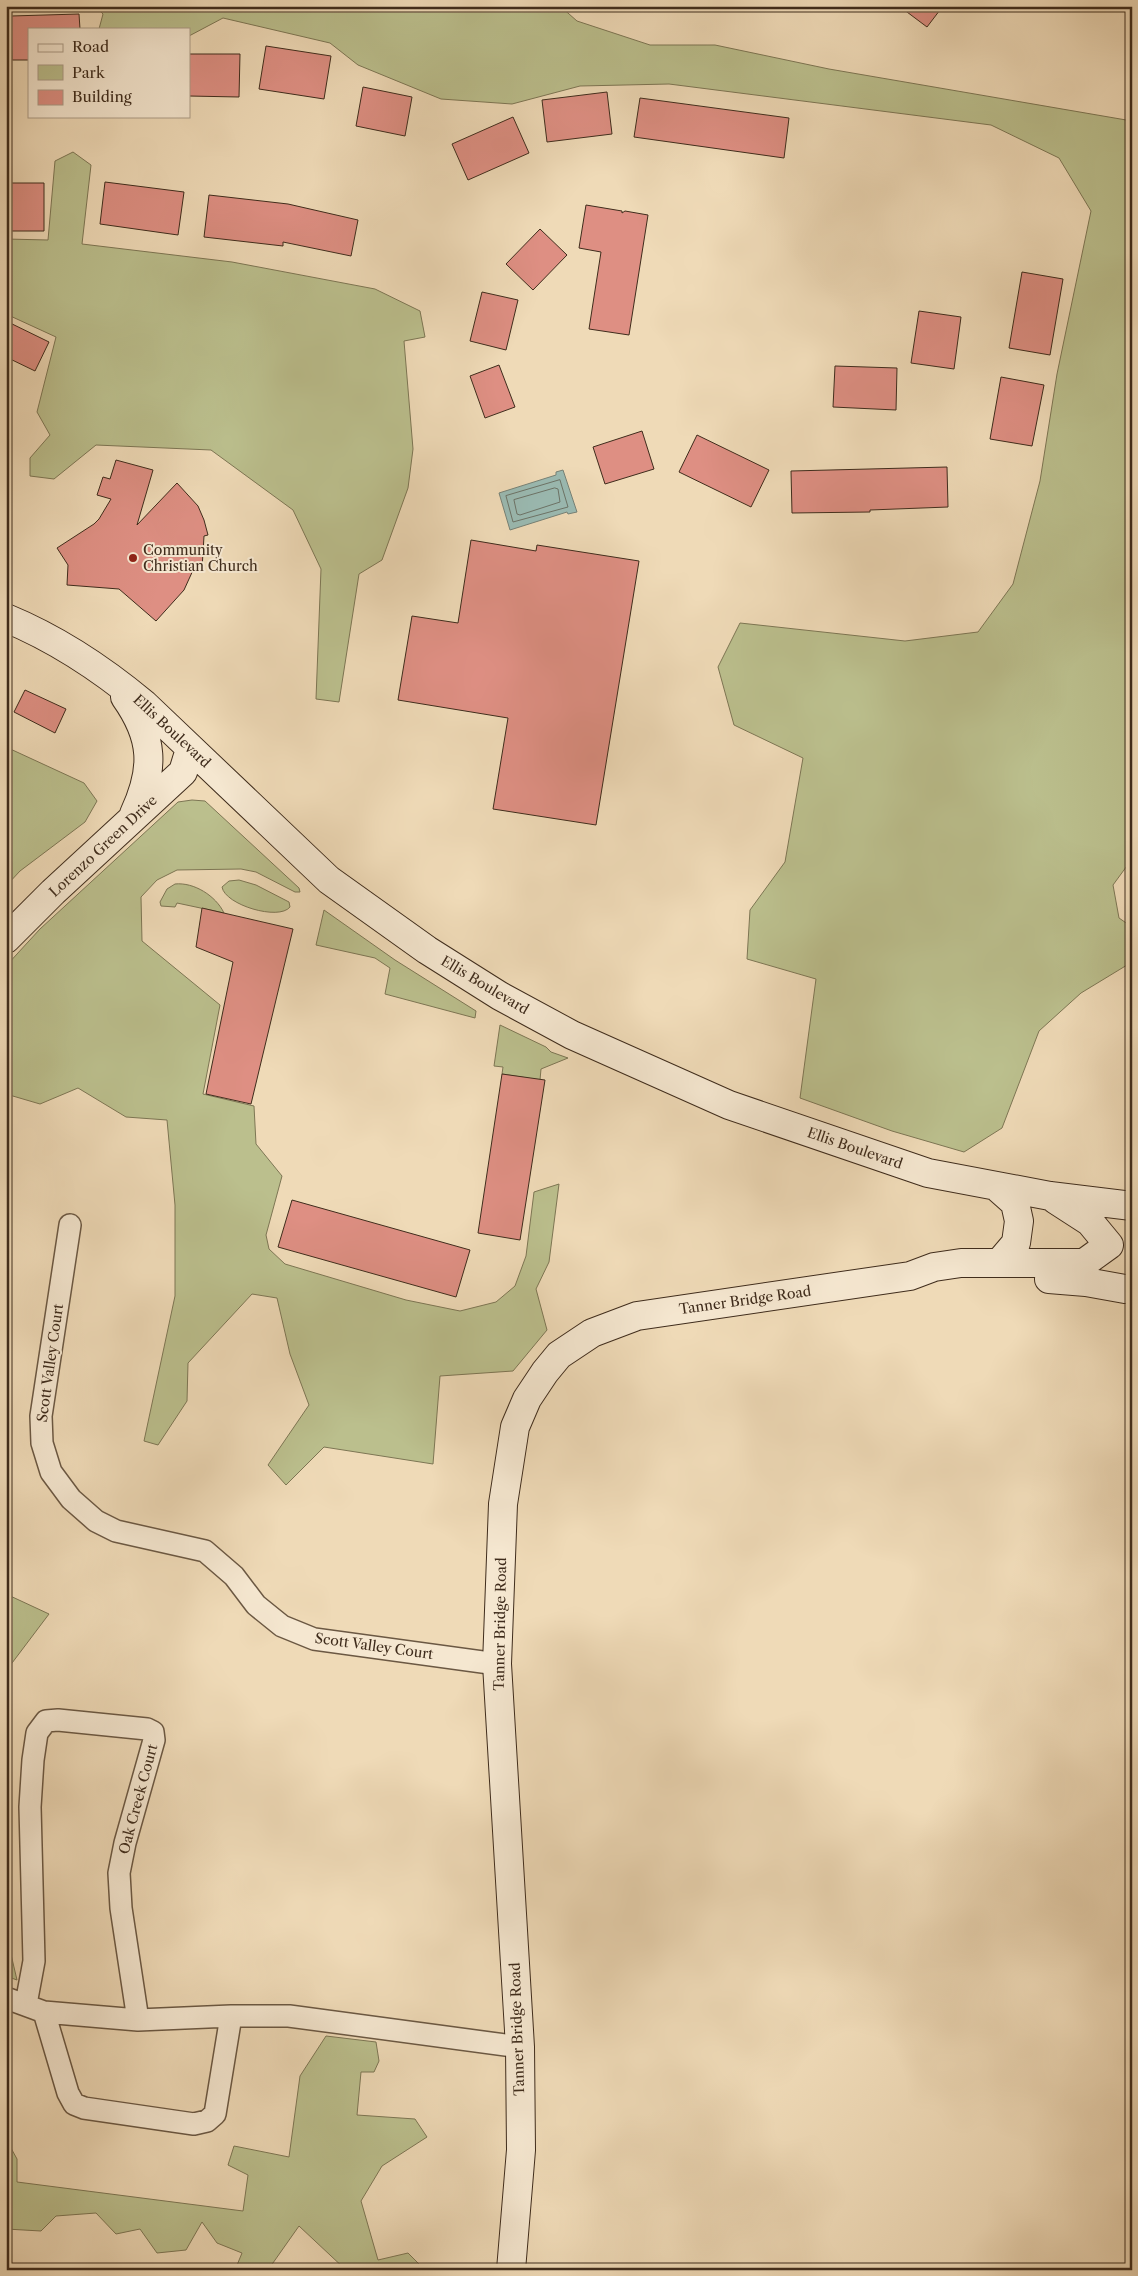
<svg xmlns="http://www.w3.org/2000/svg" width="1138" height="2276" font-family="'Libre Caslon Text',serif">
	<rect width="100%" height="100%" fill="#efdab7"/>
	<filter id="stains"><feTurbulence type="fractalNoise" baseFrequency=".004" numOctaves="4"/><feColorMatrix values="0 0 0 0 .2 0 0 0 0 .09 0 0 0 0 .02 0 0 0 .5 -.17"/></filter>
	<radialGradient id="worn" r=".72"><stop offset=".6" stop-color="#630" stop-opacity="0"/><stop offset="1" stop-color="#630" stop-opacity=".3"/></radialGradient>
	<path fill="#bbbf8d" stroke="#7d7654" d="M 83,6 L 560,6 L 577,21 L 650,45 L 715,45 L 829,69 L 1132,121 L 1132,859 L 1113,885 L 1119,918 L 1132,927 L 1132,962 L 1081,993 L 1039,1031 L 1002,1128 L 964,1152 L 892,1131 L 800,1098 L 816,979 L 747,959 L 750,910 L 785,862 L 803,758 L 734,725 L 718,667 L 740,623 L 905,641 L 978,632 L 1013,584 L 1040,481 L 1057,374 L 1091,211 L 1059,158 L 991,125 L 669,84 L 580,86 L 512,104 L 441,99 L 358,65 L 330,43 L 223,18 L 189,36 L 189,29 L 99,29 L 103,14 L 96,7 Z
		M 73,152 L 91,165 L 82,244 L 232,262 L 375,289 L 420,311 L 425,337 L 404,341 L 413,449 L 408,488 L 382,560 L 359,574 L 339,702 L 316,699 L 321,569 L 293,510 L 211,450 L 96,445 L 54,479 L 30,476 L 30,458 L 50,435 L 37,412 L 56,337 L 6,314 L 6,239 L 48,240 L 55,161 Z
		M 6,747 L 84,783 L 97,801 L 85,822 L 20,871 L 6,886 Z
		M 192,800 L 205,801 L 299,888 L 300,892 L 295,892 L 256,872 L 241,869 L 177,870 L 157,880 L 141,897 L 142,941 L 220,1005 L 203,1094 L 254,1106 L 256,1144 L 282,1176 L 266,1235 L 269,1249 L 285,1264 L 406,1300 L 460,1311 L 496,1302 L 515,1286 L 526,1256 L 534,1192 L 559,1184 L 549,1262 L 536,1289 L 547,1330 L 513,1371 L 440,1376 L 433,1464 L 324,1447 L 286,1485 L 268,1465 L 309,1405 L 290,1354 L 277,1298 L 252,1294 L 188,1363 L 187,1401 L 158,1445 L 144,1441 L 175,1296 L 175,1205 L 167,1120 L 126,1117 L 78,1088 L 40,1104 L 6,1094 L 6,966 L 40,929 L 178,802 Z
		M 239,880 L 256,885 L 289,902 L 290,907 C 279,921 225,905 222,887 L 229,881 Z
		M 175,884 C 194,882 216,896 224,913 L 177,903 L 175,907 L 161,906 L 160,902 L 167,889 Z
		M 324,910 L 395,960 L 476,1011 L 475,1018 L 385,994 L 390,968 L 375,958 L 316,945 Z
		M 500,1025 L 546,1047 L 551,1052 L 568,1058 L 541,1069 L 540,1080 L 502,1074 L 503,1067 L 494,1066 Z
		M 6,1594 L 49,1614 L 6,1671 Z
		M 6,1933 L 17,1980 L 6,1976 Z
		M 326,2036 L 376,2042 L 379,2061 L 374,2072 L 361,2072 L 357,2115 L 415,2119 L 427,2137 L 382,2166 L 361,2201 L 378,2260 L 408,2253 L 425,2270 L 346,2270 L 299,2226 L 268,2270 L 235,2270 L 242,2253 L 217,2243 L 202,2222 L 186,2250 L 157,2253 L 140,2229 L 116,2234 L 96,2213 L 56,2216 L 41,2231 L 6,2229 L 6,2139 L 17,2159 L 17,2182 L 243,2211 L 248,2175 L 228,2165 L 234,2146 L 289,2157 L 300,2076 Z"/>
	<path fill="#9abab2" stroke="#768176" d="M 563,470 L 577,512 L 568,514 L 567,512 L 510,530 L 499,493 L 556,475 L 556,472 Z"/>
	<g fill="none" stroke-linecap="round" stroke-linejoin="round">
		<path stroke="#6c7367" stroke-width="1" d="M 560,480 L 568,507 L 513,522 L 506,496 Z
			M 555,488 L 558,489 L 560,502 L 520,515 L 517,514 L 514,500 Z"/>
	</g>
	<path fill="#de8f83" stroke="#3f2c1c" d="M 899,6 L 943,6 L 927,27 Z
		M 79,14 L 80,29 L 29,29 L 29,60 L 12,60 L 11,16 Z
		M 266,46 L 331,56 L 324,99 L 259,89 Z
		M 189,54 L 240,54 L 239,97 L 189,96 Z
		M 363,87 L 412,97 L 405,136 L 356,126 Z
		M 607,92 L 612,134 L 547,142 L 542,100 Z
		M 640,98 L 789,118 L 784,158 L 634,137 Z
		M 513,117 L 529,153 L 468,180 L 452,144 Z
		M 105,182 L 184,192 L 178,235 L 100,224 Z
		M 6,183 L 44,183 L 44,231 L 6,231 Z
		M 209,195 L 288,204 L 358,220 L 351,256 L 283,242 L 283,246 L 204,237 Z
		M 586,205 L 622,211 L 622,213 L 625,211 L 648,215 L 629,335 L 589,329 L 601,252 L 579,248 Z
		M 540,229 L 567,255 L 533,290 L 506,264 Z
		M 1022,272 L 1063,279 L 1050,355 L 1009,348 Z
		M 482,292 L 518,300 L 506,350 L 470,341 Z
		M 919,311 L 961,317 L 954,369 L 911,363 Z
		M 6,321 L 49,342 L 35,371 L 6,357 Z
		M 499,365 L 515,407 L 485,418 L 470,376 Z
		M 835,366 L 897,368 L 896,410 L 833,407 Z
		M 1001,377 L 1044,385 L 1032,446 L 990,439 Z
		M 642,431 L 654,469 L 605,484 L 593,447 Z
		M 697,435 L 769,470 L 751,507 L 679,472 Z
		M 116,460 L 153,470 L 137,525 L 177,483 L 198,506 L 204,520 L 208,535 L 204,536 L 202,569 L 194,568 L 184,590 L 156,621 L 119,589 L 67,585 L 68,565 L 57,548 L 94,524 L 99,519 L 111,499 L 97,495 L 103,477 L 110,479 Z
		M 947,467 L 948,507 L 870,510 L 870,512 L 792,513 L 791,471 Z
		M 471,540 L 536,551 L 537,545 L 639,561 L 596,825 L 493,809 L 508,718 L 398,700 L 412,616 L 458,623 Z
		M 25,690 L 66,709 L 55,733 L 14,712 Z
		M 202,908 L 293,929 L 251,1104 L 206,1094 L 233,962 L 196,947 Z
		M 502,1074 L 545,1080 L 520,1240 L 478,1233 Z
		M 292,1200 L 470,1250 L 456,1297 L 278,1247 Z"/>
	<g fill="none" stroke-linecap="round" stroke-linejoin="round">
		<defs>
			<path id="street" d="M 70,1225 L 41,1416 L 42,1443 L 51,1472 L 71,1499 L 96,1521 L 116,1531 L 205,1551 L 234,1576 L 256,1605 L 282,1626 L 314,1639 L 497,1664
				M 6,1998 L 44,2012 L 138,2020 L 231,2016 L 289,2016 L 520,2047
				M 26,2004 L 34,1961 L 30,1807 L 33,1760 L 37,1733 L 46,1721 L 58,1720 L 147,1729 L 153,1732 L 154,1740 L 125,1843 L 119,1873 L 121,1908 L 138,2020
				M 44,2012 L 68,2093 L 74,2104 L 84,2108 L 194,2124 L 207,2121 L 215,2114 L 231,2016"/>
			<path id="secondary" d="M 6,618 C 57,639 102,669 144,704 L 329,880 L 427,950 L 500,996 L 572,1035 L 729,1105 L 928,1173 L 1050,1196 L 1132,1206
				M 125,697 C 154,738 155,769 134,814
				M 6,939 L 53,892 L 183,772 L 190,749
				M 997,1187 L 1015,1203 L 1019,1221 L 1016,1243 L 999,1263
				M 1056,1200 L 1090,1222 L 1109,1245
				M 1049,1279 L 1086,1282 L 1125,1289
				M 511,2270 L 521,2150 L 520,2047 L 497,1664 L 503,1504 L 515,1427 L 527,1399 L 545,1372 L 559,1355 L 592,1333 L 637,1316 L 910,1276 L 934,1267 L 961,1263 L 1084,1263 L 1109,1245"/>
		</defs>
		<use href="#street" stroke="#6b5843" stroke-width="24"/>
		<use href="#secondary" stroke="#3f2c1c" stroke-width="30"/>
		<use href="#street" stroke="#f5e7d0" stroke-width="21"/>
		<use href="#secondary" stroke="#f5e7d0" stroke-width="28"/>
	</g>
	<circle fill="#8f2418" stroke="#f5e7d0" stroke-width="2" cx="133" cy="558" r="5"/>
	<g text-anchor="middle" stroke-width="4" stroke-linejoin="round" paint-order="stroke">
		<g font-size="14" fill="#3f2c1c" stroke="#f5e7d0" text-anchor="start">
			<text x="143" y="555">Community<tspan x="143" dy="16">Christian Church</tspan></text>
		</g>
		<g font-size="14" fill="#3f2c1c" stroke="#f5e7d0">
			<text transform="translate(172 731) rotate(43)" y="5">Ellis Boulevard</text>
			<text transform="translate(103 846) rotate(-43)" y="5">Lorenzo Green Drive</text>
			<text transform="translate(485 985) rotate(31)" y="5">Ellis Boulevard</text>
			<text transform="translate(855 1148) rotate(19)" y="5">Ellis Boulevard</text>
			<text transform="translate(745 1300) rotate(-8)" y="5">Tanner Bridge Road</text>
			<text transform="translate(50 1363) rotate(-82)" y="5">Scott Valley Court</text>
			<text transform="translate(500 1624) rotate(-89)" y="5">Tanner Bridge Road</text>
			<text transform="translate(374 1646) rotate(8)" y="5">Scott Valley Court</text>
			<text transform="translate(138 1799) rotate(-75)" y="5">Oak Creek Court</text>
			<text transform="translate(517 2029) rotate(-92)" y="5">Tanner Bridge Road</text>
		</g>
	</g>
	<rect width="1138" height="2276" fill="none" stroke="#efdab7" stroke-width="25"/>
	<rect x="8" y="8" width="1123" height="2261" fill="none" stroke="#3f2c1c" stroke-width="2.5"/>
	<rect x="12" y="12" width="1113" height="2251" fill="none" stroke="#3f2c1c"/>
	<rect x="28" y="28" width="162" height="90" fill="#f5e7d0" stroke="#ac9c88"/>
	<rect x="38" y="44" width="25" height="8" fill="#f5e7d0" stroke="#ac9c88"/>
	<text x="72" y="52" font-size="15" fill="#3f2c1c">Road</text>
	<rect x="38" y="65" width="25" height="15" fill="#bbbf8d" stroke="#ac9c88"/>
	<text x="72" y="78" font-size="15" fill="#3f2c1c">Park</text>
	<rect x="38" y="90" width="25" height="15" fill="#de8f83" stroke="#ac9c88"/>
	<text x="72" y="102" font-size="15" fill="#3f2c1c">Building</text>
	<rect width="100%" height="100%" filter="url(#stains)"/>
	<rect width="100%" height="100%" fill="url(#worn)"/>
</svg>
